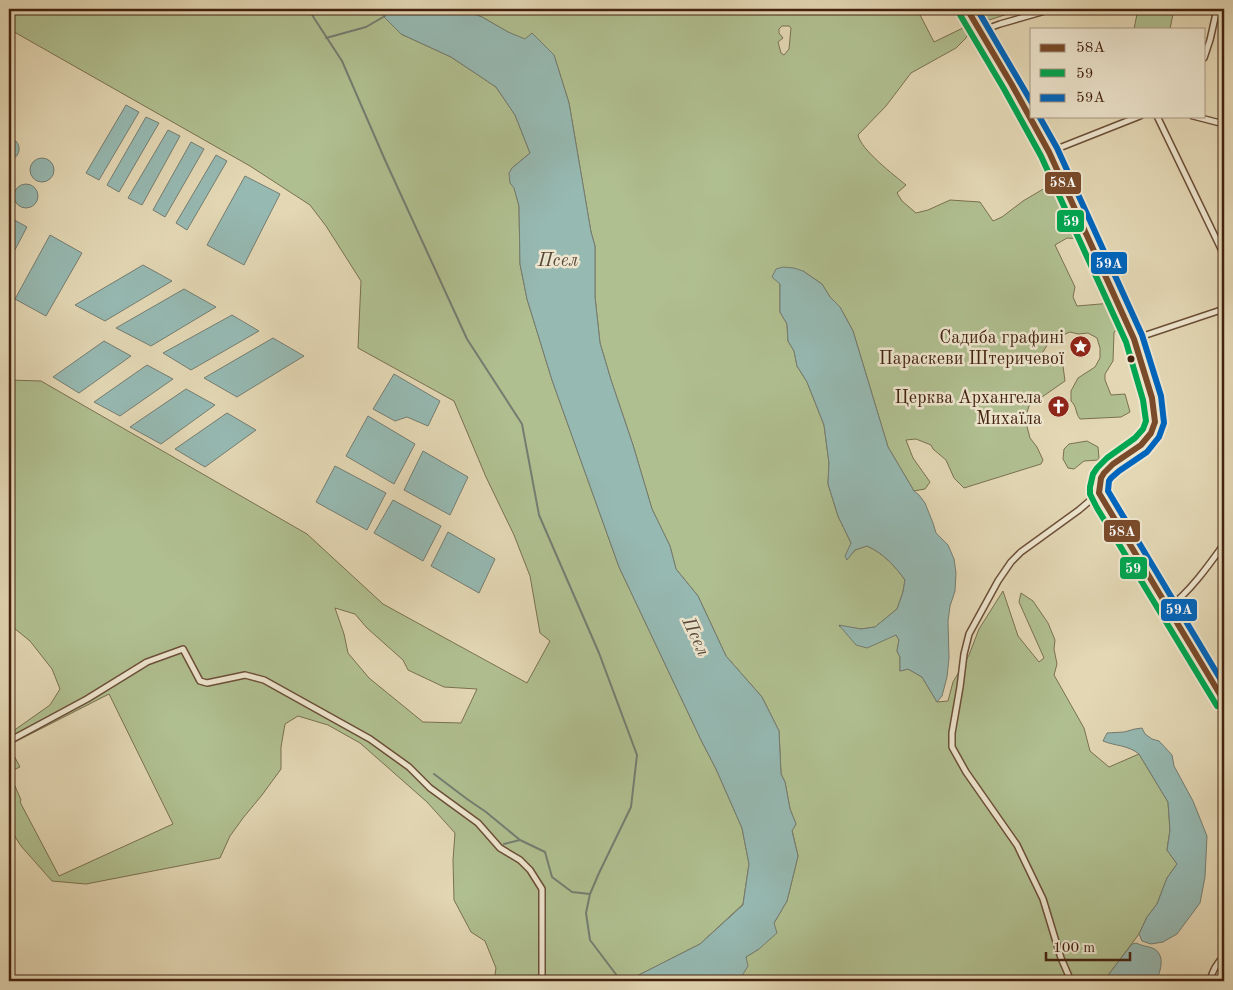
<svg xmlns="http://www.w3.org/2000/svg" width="1233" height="990" font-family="'Old Standard TT',serif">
	<rect width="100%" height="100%" fill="#e3d7b4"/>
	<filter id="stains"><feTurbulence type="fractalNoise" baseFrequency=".004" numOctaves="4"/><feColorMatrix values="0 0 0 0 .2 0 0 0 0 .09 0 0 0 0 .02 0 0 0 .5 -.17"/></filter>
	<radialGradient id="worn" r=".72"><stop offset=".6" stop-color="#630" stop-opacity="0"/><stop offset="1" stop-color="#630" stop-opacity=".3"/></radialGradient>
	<path fill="#b0bf90" stroke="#7a7050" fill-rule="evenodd" d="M 9,9 L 376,9 L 401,34 L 451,57 L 496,87 L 515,115 L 530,153 L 512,168 L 510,183 L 514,187 L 519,206 L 520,264 L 527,299 L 552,380 L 619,567 L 701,740 L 716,769 L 742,828 L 749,864 L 743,904 L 700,944 L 627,981 L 494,981 L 496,968 L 485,941 L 471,932 L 454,900 L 453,860 L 455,833 L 427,802 L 360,743 L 328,725 L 298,716 L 285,724 L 281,747 L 281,769 L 262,795 L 243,818 L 230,836 L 220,858 L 86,884 L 52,881 L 21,846 L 9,827 L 9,746 L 20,767 L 9,772 L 21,800 L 20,802 L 59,876 L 173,824 L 109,694 L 9,745 L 9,734 L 50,705 L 60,689 L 52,669 L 30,641 L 9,624 L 9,380 L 41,381 L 307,534 L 383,604 L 527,683 L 550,641 L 540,633 L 530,576 L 514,535 L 486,477 L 454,401 L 358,348 L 361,281 L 326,226 L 310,205 L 250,166 L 9,29 ZM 335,608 L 355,614 L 367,628 L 403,660 L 408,670 L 444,687 L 477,689 L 461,723 L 423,722 L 369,678 L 348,653 L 344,634 Z
		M 461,9 L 917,9 L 934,42 L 967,26 L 958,9 L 964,9 L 972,23 L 966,38 L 956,48 L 911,73 L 886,106 L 858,135 C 861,150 894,175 906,185 L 897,193 L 902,201 L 916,213 L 928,210 L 950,200 L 980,202 L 993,221 L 1002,217 L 1023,201 L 1050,185 L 1067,203 L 1083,239 L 1067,238 L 1055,245 L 1075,287 L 1073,297 L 1077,306 L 1112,303 L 1120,317 L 1123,327 L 1114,332 L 1113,361 L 1105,374 L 1105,380 L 1111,395 L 1125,394 L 1130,412 L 1121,417 L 1080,419 C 1075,413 1077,406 1071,401 L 1071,391 L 1078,378 L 1095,367 L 1100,358 L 1100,348 L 1097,338 L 1088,333 L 1078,334 L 1070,332 L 1061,336 L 1054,334 L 1041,355 L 1063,366 L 1065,381 L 1029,406 L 1025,419 L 1030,438 L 1037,447 L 1043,460 L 1041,464 L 964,488 L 954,478 L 946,460 L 933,449 L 931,445 L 916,439 L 906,440 L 913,458 L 930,482 L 925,489 L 914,491 L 888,447 L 853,331 L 840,307 L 830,297 L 822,284 L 803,271 L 780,284 L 780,312 L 787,324 L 788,341 L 794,351 L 797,366 L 807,382 L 824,425 L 829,463 L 828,484 L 838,516 L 851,543 L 847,559 L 855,550 L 867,546 C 883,553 895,566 905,580 L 903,592 L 897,609 L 875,627 L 861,629 L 839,626 L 896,635 L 899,640 L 897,651 L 900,657 L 900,671 L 908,669 L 922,677 L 937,702 L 948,701 L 953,682 L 969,655 L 979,629 L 1003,591 L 1018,636 L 1039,662 L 1044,658 L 1019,602 L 1021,593 L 1033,601 L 1048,623 L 1055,640 L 1054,649 L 1057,664 L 1054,675 L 1084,728 L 1090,751 L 1109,767 L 1139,754 L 1168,802 L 1170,830 L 1167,850 L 1177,864 L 1167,878 L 1157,904 L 1147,917 L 1139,934 L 1109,974 L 1107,981 L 715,981 L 730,975 L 746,957 L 759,949 L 774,923 L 787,901 L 798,856 L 792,830 L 796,824 L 790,809 L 785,782 L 781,774 L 779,731 L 762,697 L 726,656 L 698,596 L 676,569 L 670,546 L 652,509 L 633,445 L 611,380 L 600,343 L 595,297 L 595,246 L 591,232 L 569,103 L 554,55 L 508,32 L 482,17 ZM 782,26 L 789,26 L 791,28 L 789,49 L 784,55 L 781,53 L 778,42 L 783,38 L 779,33 L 779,29 Z
		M 975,9 L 1023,9 L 989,20 L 988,18 L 981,16 L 981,10 Z
		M 1138,9 L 1174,9 L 1170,29 L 1134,29 Z
		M 1087,441 L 1098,447 L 1099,458 L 1098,460 L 1084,461 L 1074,469 L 1068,468 L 1063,459 L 1064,449 L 1069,444 Z"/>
	<path fill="#96b9b2" stroke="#757d71" d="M 376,9 L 461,9 L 482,17 L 508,32 L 525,39 L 532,33 L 554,55 L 569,103 L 591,232 L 595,246 L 595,297 L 600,343 L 611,380 L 633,445 L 652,509 L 670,546 L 676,569 L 698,596 L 726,656 L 762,697 L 779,731 L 781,774 L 785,782 L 790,809 L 796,824 L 792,831 L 798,856 L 787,901 L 774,923 L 777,933 L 759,949 L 746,957 L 748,966 L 740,979 L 730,975 L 715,981 L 627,981 L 700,944 L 743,905 L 749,864 L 742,828 L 716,769 L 701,740 L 619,567 L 552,380 L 527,299 L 520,264 L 519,206 L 514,188 L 510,183 L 509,173 L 512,168 L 530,153 L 515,115 L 496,87 L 451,57 L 401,34 Z
		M 126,105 L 139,112 L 99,180 L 86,173 Z
		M 146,117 L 159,123 L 119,192 L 107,185 Z
		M 168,130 L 180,136 L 142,205 L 128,198 Z
		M 9,137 C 22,141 23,156 9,161 Z
		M 191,142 L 204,149 L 165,217 L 153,210 Z
		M 216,155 L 227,161 L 187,230 L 176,223 Z
		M30 170a12 12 0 1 1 24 0a12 12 0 1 1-24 0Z
		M 245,176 L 280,194 L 244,265 L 207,245 Z
		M14 196a12 12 0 1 1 24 0a12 12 0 1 1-24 0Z
		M 9,217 L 27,227 L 9,261 Z
		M 50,235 L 82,253 L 46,316 L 15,299 Z
		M 143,265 L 172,281 L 105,321 L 75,305 Z
		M 783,267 L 794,268 L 803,271 L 822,284 L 830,297 L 840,307 L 853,331 L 888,447 L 914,491 L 919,495 L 925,503 L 933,523 L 936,533 L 948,545 L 954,559 L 956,573 L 955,591 L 950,606 L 948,621 L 949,658 L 947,677 L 942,696 L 937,702 L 922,677 L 908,669 L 900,671 L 900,657 L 897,651 L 899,640 L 896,635 L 867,648 L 856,645 L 839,625 L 861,629 L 875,627 L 897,609 L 903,592 L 905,580 C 895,566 883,553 867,546 L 855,550 L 847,560 L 845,556 L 851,543 L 838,516 L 828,484 L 829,463 L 824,425 L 807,382 L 797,366 L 794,351 L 788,341 L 787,324 L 780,312 L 780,284 L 772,277 L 776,269 Z
		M 184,289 L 216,307 L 151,346 L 116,328 Z
		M 232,315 L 259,331 L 191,370 L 163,353 Z
		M 273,338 L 304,356 L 237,397 L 204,378 Z
		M 104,341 L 131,356 L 79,393 L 53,377 Z
		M 147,365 L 173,379 L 120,416 L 94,402 Z
		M 394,374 L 440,401 L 428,426 L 407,417 L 395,421 L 373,409 Z
		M 186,389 L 215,405 L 161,444 L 130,427 Z
		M 227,413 L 256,430 L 205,467 L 175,449 Z
		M 368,416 L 415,444 L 394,484 L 346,456 Z
		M 423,451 L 468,477 L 450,515 L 404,490 Z
		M 335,466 L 386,493 L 367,530 L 316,502 Z
		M 393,500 L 441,526 L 423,561 L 374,533 Z
		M 448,532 L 495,559 L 479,593 L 431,566 Z
		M 1142,728 L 1145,734 L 1152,739 L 1159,741 L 1172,755 L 1174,766 L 1193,801 L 1207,836 L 1205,877 L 1200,903 L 1177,934 L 1163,942 L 1151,944 L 1142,941 L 1139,934 L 1147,917 L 1157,904 L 1167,878 L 1177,864 L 1167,850 L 1170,830 L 1168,802 L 1139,754 C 1128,745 1115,746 1103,741 L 1107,733 L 1124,732 L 1135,729 Z
		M 1136,943 C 1142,946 1147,946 1152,948 C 1166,953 1161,971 1156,981 L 1107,981 L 1109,974 L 1132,944 Z"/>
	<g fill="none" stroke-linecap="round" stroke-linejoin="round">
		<path stroke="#757d71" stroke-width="2" d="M 309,9 L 314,18 L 342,61 L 385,160 L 467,339 L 522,424 L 539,515 L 599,653 L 637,755 L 631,807 L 599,873 L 590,894
			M 326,38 L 366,27 L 385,16
			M 434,774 L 467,799 L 486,812 L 520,840 L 545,852 L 552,877 L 572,892 L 590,894 L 586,913 L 590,940 L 621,981
			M 504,844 L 520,840"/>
		<defs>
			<path id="street" d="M 981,31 L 1000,24 L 1052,9
				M 1204,58 L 1210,40 L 1217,9
				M 1157,116 L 1224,255
				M 1193,116 L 1224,124
				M 1049,152 L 1140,116
				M 1134,339 L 1224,309
				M 1168,608 C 1189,593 1209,565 1224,544
				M 9,741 L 87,699 L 147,662 L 183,649 L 200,681 L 207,683 L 245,675 L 264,680 L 370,739 L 409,767 L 430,788 L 478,823 L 500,848 L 520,860 L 530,870 L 542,889 L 542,981
				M 1071,981 L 1061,958 L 1043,899 L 1017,845 L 966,772 L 952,747 L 952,733 L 960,687 L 964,654 L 969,634 L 998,581 L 1011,562 L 1021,552 L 1079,510 L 1099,493
				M 1210,981 C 1212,971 1217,963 1224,956"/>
			<path id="secondary" d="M 967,9 L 1012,85 L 1049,152 L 1134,339 L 1152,398 L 1155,422 L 1151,433 L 1141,445 L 1113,464 L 1104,473 L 1101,478 L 1099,488 L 1099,493 L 1104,503 L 1224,701"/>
		</defs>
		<use href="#street" stroke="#6c4f38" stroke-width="8"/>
		<use href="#secondary" stroke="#44220f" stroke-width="10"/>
		<use href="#street" stroke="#ede5ce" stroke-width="5"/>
		<use href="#secondary" stroke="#ede5ce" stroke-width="8"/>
		<defs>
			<path id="bus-1" d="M 967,9 L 1012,85 L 1049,152 L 1134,339 L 1152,398 L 1155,422 L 1151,433 L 1141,445 L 1113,464 L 1104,473 L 1101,478 L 1099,493 L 1224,701"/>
			<path id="bus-2" d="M 959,13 L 1004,89 L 1041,156 L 1126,342 L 1143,400 L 1146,421 L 1143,429 L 1135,438 L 1107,458 L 1097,468 L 1093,474 L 1090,487 L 1090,494 L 1097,508 L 1217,706"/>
			<path id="bus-3" d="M 977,9 L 1032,103
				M 1039,116 L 1057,148 L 1142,335 L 1161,396 L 1164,423 L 1159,437 L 1147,452 L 1119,471 L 1111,478 L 1109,481 L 1108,491 L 1224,685"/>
		</defs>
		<use href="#bus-1" stroke="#ede5ce" stroke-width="10"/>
		<use href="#bus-2" stroke="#ede5ce" stroke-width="10"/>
		<use href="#bus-3" stroke="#ede5ce" stroke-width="10"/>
		<use href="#bus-1" stroke="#7a4b2a" stroke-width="6"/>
		<use href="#bus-2" stroke="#00a651" stroke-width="6"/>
		<use href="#bus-3" stroke="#0065bd" stroke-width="6"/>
	</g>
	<defs>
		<symbol id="sight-disc" viewBox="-11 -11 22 22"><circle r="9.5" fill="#8f2418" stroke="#ede5ce"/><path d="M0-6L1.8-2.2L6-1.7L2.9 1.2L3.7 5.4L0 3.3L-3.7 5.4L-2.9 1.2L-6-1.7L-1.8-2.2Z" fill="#fff"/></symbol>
		<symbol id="church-disc" viewBox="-11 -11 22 22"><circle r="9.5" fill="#8f2418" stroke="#ede5ce"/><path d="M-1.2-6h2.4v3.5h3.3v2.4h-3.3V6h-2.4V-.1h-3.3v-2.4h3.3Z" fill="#fff"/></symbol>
	</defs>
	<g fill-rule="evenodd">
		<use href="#sight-disc" x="1068" y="334" width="25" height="25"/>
		<use href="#church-disc" x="1046" y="394" width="25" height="25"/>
	</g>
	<circle fill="#44220f" stroke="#ede5ce" stroke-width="2" cx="1131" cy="359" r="4.5"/>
	<g text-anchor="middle" stroke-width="5" stroke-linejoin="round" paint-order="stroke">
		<g font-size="18" fill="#44220f" stroke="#ede5ce" text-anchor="end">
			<text x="1064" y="343">Садиба графині<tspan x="1064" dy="21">Параскеви Штеричевої</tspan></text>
			<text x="1042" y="403">Церква Архангела<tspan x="1042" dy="21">Михаїла</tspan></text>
		</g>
		<g font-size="19" font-style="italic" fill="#584838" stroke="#ede5ce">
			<text x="558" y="266">Псел</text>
			<text transform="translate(697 636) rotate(65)" y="7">Псел</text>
		</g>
	</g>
	<g stroke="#ede5ce" stroke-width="2">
		<rect x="1044" y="171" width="38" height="24" rx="5" fill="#7a4b2a"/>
		<rect x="1056" y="209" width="29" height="24" rx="5" fill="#00a651"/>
		<rect x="1090" y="251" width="38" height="24" rx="5" fill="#0065bd"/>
		<rect x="1103" y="519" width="38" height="24" rx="5" fill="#7a4b2a"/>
		<rect x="1119" y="556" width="29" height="24" rx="5" fill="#00a651"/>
		<rect x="1160" y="598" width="38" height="24" rx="5" fill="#0065bd"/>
	</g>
	<g font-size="14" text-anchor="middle" font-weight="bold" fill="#fff">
		<text x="1063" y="187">58А</text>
		<text x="1071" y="226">59</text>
		<text x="1109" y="268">59А</text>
		<text x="1122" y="536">58А</text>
		<text x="1133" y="573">59</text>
		<text x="1179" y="614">59А</text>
	</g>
	<rect width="1233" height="990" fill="none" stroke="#e3d7b4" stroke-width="30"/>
	<rect x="10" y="10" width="1213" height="970" fill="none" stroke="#44220f" stroke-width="2.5"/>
	<rect x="15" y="15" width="1203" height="960" fill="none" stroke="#44220f"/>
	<rect x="1030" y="28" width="175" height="90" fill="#ede5ce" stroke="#a99782"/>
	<rect x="1040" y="44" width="25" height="8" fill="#7a4b2a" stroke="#a99782"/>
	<text x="1076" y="52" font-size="15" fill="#44220f">58А</text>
	<rect x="1040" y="69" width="25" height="8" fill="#00a651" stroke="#a99782"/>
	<text x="1076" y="78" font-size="15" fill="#44220f">59</text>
	<rect x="1040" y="94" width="25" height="8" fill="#0065bd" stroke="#a99782"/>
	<text x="1076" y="102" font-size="15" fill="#44220f">59А</text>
	<path d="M1046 952v8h84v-8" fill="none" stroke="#44220f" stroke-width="2.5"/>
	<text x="1053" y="952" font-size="15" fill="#44220f" stroke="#ede5ce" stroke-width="4" paint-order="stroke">100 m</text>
	<rect width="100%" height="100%" filter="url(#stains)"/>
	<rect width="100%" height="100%" fill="url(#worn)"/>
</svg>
